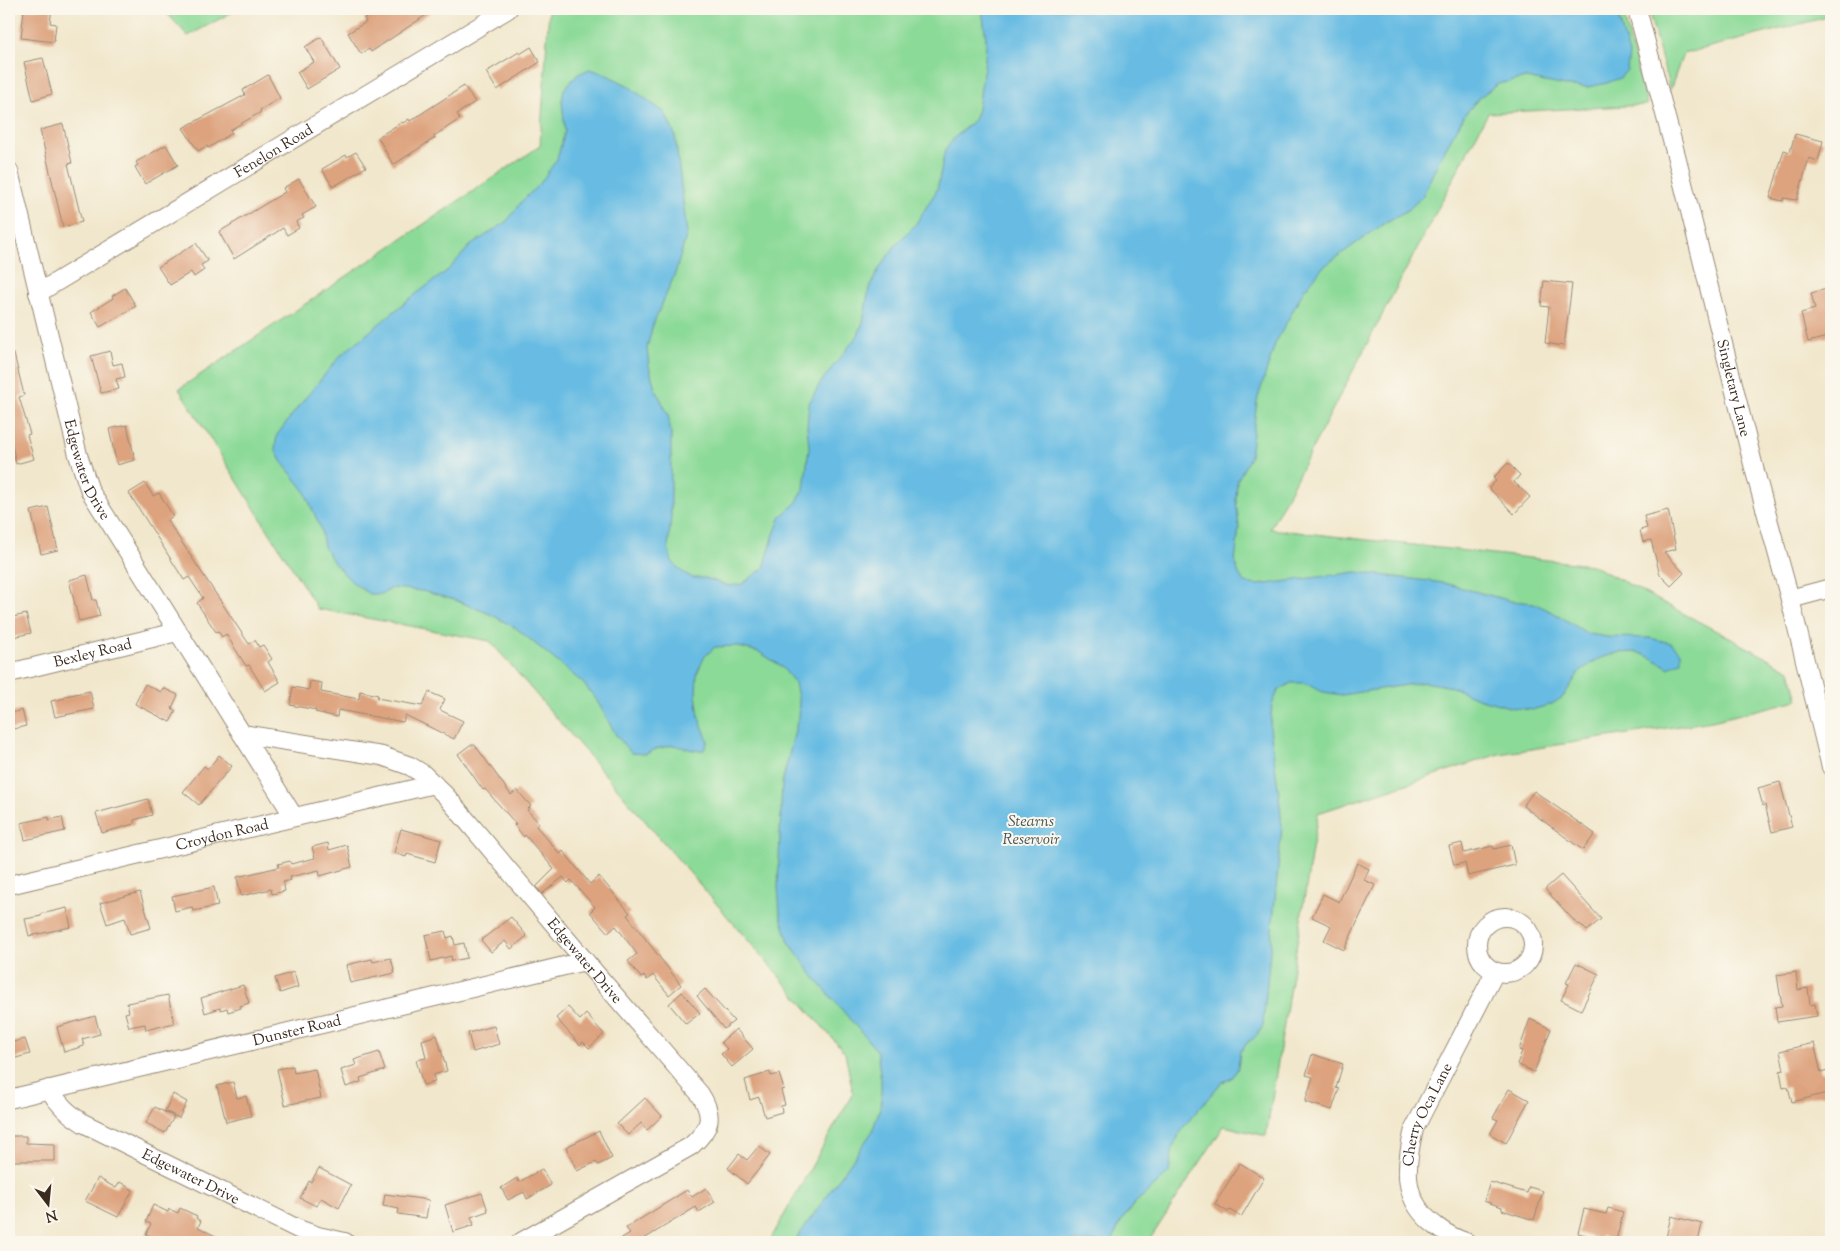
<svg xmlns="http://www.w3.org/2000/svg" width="1840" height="1251" font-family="'Sorts Mill Goudy',serif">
	<rect width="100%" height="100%" fill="#fbf7ec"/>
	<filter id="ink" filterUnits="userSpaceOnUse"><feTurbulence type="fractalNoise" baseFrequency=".02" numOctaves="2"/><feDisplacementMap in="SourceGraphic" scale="10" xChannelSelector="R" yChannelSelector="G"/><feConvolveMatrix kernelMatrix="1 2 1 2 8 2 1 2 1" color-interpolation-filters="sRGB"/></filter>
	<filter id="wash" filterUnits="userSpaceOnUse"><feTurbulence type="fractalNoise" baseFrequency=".0096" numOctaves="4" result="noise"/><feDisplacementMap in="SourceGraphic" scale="20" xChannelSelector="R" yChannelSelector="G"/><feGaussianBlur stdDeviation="1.12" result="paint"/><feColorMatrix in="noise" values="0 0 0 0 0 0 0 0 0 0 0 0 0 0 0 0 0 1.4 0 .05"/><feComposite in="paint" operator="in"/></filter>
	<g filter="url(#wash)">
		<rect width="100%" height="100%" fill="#f1e7cc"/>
		<path fill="#8cda98" stroke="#64825b" d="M 163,9 L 238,9 L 188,36 Z
			M 549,9 L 1622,9 L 1647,105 L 1488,113 L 1270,529 L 1592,565 L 1790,670 L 1798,700 L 1712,721 L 1499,754 L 1318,813 L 1266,1136 L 1224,1126 L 1148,1242 L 769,1242 L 853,1093 L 845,1053 L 490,641 L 318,609 L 179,389 L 540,146 Z
			M 1648,9 L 1831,9 L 1831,16 L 1683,54 L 1670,90 Z"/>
		<path fill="#67bce3" stroke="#517380" d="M 982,9 L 1616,9 L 1629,54 L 1627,70 L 1620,78 L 1607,83 L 1588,87 L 1565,86 L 1526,78 L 1498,84 L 1481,96 L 1466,113 L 1441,156 L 1422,197 L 1408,210 L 1386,222 L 1323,267 L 1304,290 L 1275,344 L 1257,401 L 1250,457 L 1237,481 L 1236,501 L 1239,527 L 1235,562 L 1239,574 L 1245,583 L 1258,585 L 1356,572 L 1444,583 L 1511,601 L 1534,603 L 1558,615 L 1588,634 L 1608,637 L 1650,638 L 1671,643 L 1681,652 L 1681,661 L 1669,668 L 1652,658 L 1637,652 L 1617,653 L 1598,659 L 1580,671 L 1563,697 L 1552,704 L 1532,710 L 1509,707 L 1477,698 L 1452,687 L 1425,682 L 1342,695 L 1323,692 L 1304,683 L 1291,683 L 1278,691 L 1272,705 L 1270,727 L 1279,795 L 1282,827 L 1263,1025 L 1258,1035 L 1247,1043 L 1240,1052 L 1238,1068 L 1233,1077 L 1221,1083 L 1185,1125 L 1173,1146 L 1169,1173 L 1134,1204 L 1120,1223 L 1112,1242 L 794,1242 L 872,1132 L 881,1105 L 881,1080 L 877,1051 L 814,977 L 789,942 L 780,914 L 778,886 L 782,783 L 798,718 L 799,703 L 795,683 L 781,666 L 759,652 L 735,646 L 715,647 L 705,656 L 697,673 L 696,694 L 699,717 L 708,741 L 704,750 L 693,750 L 673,745 L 656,749 L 646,754 L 631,753 L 616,735 L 596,699 L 583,683 L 516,628 L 490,614 L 455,600 L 422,591 L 393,588 L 382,594 L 369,594 L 351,581 L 334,563 L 324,547 L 321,529 L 304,490 L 281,461 L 275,449 L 277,435 L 298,407 L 340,356 L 408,300 L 448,270 L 470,246 L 507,221 L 522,201 L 541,182 L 557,159 L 565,131 L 562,101 L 564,89 L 577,75 L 589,69 L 603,73 L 627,85 L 665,113 L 675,135 L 687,233 L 675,274 L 653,325 L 647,348 L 649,366 L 655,388 L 668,414 L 671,433 L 671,517 L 668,549 L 672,561 L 681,571 L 693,578 L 705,578 L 730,586 L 742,584 L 764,568 L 774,534 L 781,516 L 796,503 L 804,489 L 809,447 L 807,426 L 809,403 L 821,382 L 858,335 L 863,322 L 869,288 L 880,267 L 898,242 L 915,225 L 937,190 L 945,150 L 955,137 L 974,120 L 978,109 L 985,59 L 986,40 Z"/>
		<g id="blocks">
			<path fill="#dda37e" d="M 24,9 L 52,9 L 50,23 L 56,24 L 54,42 L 21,38 Z
				M 379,9 L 435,9 L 371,52 L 369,49 L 361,54 L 348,33 L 366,22 L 364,18 Z
				M 321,37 L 340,69 L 307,89 L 297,72 L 314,62 L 305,47 Z
				M 531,47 L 540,62 L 497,90 L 486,72 L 519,52 L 520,54 Z
				M 43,58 L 52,94 L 33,100 L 24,62 Z
				M 268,75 L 280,98 L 260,110 L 261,112 L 230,130 L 232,133 L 208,148 L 207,146 L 198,151 L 183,128 L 245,95 L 243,90 Z
				M 464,86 L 475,102 L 457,114 L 460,119 L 434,136 L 435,138 L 393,165 L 378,137 L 402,122 L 403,123 L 409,119 L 410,121 Z
				M 63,124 L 72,163 L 68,164 L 82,222 L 63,227 L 40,130 Z
				M 1795,134 L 1823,141 L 1818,161 L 1809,158 L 1797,200 L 1784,198 L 1783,201 L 1770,198 L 1784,150 L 1790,152 Z
				M 166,145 L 178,165 L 145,184 L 135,167 L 138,165 L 136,162 Z
				M 356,152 L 366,167 L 333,187 L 322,169 L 346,155 L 347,157 Z
				M 299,179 L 316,207 L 302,215 L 304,218 L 296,222 L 299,228 L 287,235 L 283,228 L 234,259 L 219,232 L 285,192 L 283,188 Z
				M 196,243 L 208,261 L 201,265 L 204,270 L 194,277 L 191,272 L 170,285 L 158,267 Z
				M 1544,281 L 1572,284 L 1564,346 L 1545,343 L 1549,307 L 1541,306 Z
				M 125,288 L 136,306 L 100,327 L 91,312 L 113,298 L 112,296 Z
				M 1827,289 L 1831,305 L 1831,336 L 1808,342 L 1801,313 L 1815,309 L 1811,293 Z
				M 110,351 L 113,365 L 122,363 L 125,377 L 116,379 L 119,389 L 101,393 L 91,356 Z
				M 14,354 L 24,395 L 19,397 L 30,434 L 27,435 L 34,459 L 16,464 L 9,431 L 9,355 Z
				M 127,425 L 135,460 L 117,465 L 109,429 Z
				M 1508,463 L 1520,475 L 1514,482 L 1530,497 L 1514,514 L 1489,488 L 1496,481 L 1493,478 Z
				M 145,483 L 153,496 L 159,493 L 173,516 L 167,520 L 249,644 L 255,640 L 259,647 L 263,645 L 272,659 L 268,662 L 280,682 L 265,691 L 249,665 L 246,666 L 226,634 L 222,637 L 218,631 L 216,632 L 197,603 L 203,598 L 189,577 L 184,580 L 129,493 Z
				M 48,507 L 58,550 L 41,554 L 31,511 Z
				M 1668,510 L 1676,549 L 1664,552 L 1684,573 L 1671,586 L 1660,575 L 1651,540 L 1643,542 L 1640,530 L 1647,528 L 1644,516 Z
				M 87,575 L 93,600 L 96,600 L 100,616 L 79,621 L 69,580 Z
				M 26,614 L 31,633 L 9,638 L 9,618 Z
				M 310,681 L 322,683 L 321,692 L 359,699 L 360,691 L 378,695 L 377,698 L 422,706 L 429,692 L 445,699 L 440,710 L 463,721 L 454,739 L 405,715 L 403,722 L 338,710 L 337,717 L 315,712 L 316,710 L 290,705 L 293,687 L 309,690 Z
				M 145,684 L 161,692 L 163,688 L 178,695 L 172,708 L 176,711 L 170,722 L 135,704 Z
				M 90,691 L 94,709 L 55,717 L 51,701 L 65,698 L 65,696 Z
				M 22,710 L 26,726 L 9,730 L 9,714 Z
				M 470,745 L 475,745 L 511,795 L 517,790 L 531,806 L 527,810 L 539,823 L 536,826 L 560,854 L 563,851 L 590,884 L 599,876 L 630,913 L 627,915 L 681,985 L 669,995 L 653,975 L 647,980 L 644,976 L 641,978 L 628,961 L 637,954 L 616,926 L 608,933 L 590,912 L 595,907 L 571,880 L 568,883 L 563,877 L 542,894 L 536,887 L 554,869 L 525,835 L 524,837 L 514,825 L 516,824 L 485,789 L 483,790 L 458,754 Z
				M 219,755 L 232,766 L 199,805 L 183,792 L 204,766 L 208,769 Z
				M 1780,782 L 1792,827 L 1772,832 L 1765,805 L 1763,806 L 1758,788 Z
				M 1534,791 L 1595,834 L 1583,850 L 1523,806 Z
				M 148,799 L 152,815 L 134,820 L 134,824 L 102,833 L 96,813 Z
				M 49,817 L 49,820 L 62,817 L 65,831 L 25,840 L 21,823 Z
				M 401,829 L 441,840 L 435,862 L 407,854 L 406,857 L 394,853 Z
				M 328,843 L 329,850 L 347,845 L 352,867 L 320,876 L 319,870 L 290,877 L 291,880 L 283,882 L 285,891 L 272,894 L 271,889 L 241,896 L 237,877 L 279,867 L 278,864 L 290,861 L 291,864 L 315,858 L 312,847 Z
				M 1462,843 L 1464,853 L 1493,846 L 1494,849 L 1511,845 L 1515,865 L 1468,876 L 1465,863 L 1454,865 L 1449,846 Z
				M 1357,863 L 1369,869 L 1364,880 L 1375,885 L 1344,950 L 1324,940 L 1331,926 L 1312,917 L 1323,894 L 1339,902 Z
				M 1561,875 L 1601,919 L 1587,931 L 1580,924 L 1578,925 L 1545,889 Z
				M 214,887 L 218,906 L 193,911 L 192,907 L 175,911 L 172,896 Z
				M 140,892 L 151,928 L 130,934 L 125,918 L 107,924 L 100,903 Z
				M 67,908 L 71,927 L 29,936 L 25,919 L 41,916 L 41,914 Z
				M 511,917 L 527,936 L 511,949 L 505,941 L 491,952 L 481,940 Z
				M 445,931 L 447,938 L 453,936 L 455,945 L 464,943 L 467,958 L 452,961 L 451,956 L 431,961 L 425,935 Z
				M 391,958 L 395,973 L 350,983 L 346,965 L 372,959 L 373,962 Z
				M 1576,963 L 1599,974 L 1581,1010 L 1561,1000 L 1569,984 L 1566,983 Z
				M 294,972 L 298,987 L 280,993 L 275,978 Z
				M 1796,972 L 1798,990 L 1808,988 L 1810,1005 L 1815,1004 L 1817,1016 L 1777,1022 L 1775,1007 L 1782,1006 L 1777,975 Z
				M 243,985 L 249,1003 L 240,1006 L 241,1008 L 228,1012 L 227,1008 L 221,1010 L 220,1008 L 205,1013 L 201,998 Z
				M 705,989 L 734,1021 L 724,1029 L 697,996 Z
				M 682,992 L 700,1013 L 686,1024 L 669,1004 Z
				M 168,995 L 174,1023 L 146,1030 L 145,1024 L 129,1027 L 125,1013 L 129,1012 L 127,1003 Z
				M 568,1007 L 580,1020 L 586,1014 L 604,1034 L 589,1048 L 583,1042 L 580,1045 L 556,1018 Z
				M 95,1016 L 100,1034 L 82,1039 L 84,1046 L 64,1052 L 57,1027 Z
				M 1530,1019 L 1551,1029 L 1534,1072 L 1517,1064 L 1522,1051 L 1519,1050 Z
				M 494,1026 L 499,1044 L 473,1052 L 468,1033 Z
				M 736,1029 L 753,1049 L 732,1067 L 721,1054 L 727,1049 L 721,1042 Z
				M 437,1035 L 447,1071 L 433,1075 L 435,1082 L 423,1085 L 416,1060 L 426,1058 L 422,1040 Z
				M 25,1039 L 30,1054 L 9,1060 L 9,1043 Z
				M 1814,1043 L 1821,1073 L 1831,1070 L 1831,1092 L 1792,1102 L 1788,1087 L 1783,1088 L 1780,1071 L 1784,1070 L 1780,1051 Z
				M 379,1052 L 385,1070 L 360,1078 L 361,1082 L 346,1087 L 341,1070 L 356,1065 L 354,1060 Z
				M 1312,1054 L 1343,1064 L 1336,1088 L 1339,1089 L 1332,1110 L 1305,1102 L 1313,1077 L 1306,1075 Z
				M 293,1066 L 294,1073 L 315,1069 L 321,1098 L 285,1105 L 277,1069 Z
				M 770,1072 L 771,1076 L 779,1074 L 784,1089 L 781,1090 L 785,1105 L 781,1106 L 782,1112 L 765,1117 L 759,1097 L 750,1100 L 745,1080 Z
				M 233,1082 L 237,1098 L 246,1096 L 251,1116 L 226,1122 L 217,1086 Z
				M 1509,1089 L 1529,1100 L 1506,1143 L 1490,1134 L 1498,1120 L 1493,1118 Z
				M 173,1094 L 187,1102 L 179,1118 L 165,1111 Z
				M 645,1098 L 662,1116 L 647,1130 L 641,1123 L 628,1135 L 617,1124 Z
				M 155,1107 L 174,1117 L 165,1133 L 146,1123 Z
				M 599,1131 L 612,1158 L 598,1165 L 596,1162 L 577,1171 L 566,1147 Z
				M 9,1136 L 26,1136 L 26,1143 L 55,1144 L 55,1161 L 9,1161 Z
				M 759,1146 L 770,1155 L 747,1184 L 728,1168 L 739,1154 L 747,1160 Z
				M 1240,1163 L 1264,1178 L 1241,1217 L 1230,1210 L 1228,1212 L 1215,1204 Z
				M 319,1168 L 351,1185 L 339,1208 L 321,1198 L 316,1206 L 300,1198 L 309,1181 L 311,1182 Z
				M 542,1169 L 551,1185 L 527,1199 L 524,1192 L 508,1200 L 501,1188 L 517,1178 L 519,1182 Z
				M 98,1178 L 116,1188 L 120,1182 L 133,1190 L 118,1217 L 85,1201 Z
				M 1490,1182 L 1527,1193 L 1529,1187 L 1543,1191 L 1534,1220 L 1502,1210 L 1502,1207 L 1484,1201 Z
				M 706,1188 L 715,1202 L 699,1212 L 696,1207 L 639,1242 L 615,1242 L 630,1233 L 626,1228 L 687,1190 L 692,1197 Z
				M 482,1193 L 488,1211 L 471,1217 L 474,1225 L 453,1232 L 445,1205 Z
				M 385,1194 L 429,1200 L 426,1218 L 398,1214 L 399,1209 L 383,1206 Z
				M 153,1205 L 168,1212 L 169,1209 L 178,1213 L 180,1208 L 197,1216 L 196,1218 L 201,1221 L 198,1227 L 227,1242 L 163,1242 L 146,1234 L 151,1224 L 146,1222 Z
				M 1608,1208 L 1623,1212 L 1616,1241 L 1601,1236 L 1600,1239 L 1578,1233 L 1584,1209 L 1606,1214 Z
				M 1671,1216 L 1702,1224 L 1698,1242 L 1665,1242 Z"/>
		</g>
	</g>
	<g filter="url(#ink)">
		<use href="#blocks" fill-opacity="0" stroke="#968875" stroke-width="1"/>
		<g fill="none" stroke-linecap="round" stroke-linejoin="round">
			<defs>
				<g id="minor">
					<path id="s1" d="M 1637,9 L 1677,159 L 1754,468 L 1790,599 L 1831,767"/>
					<path id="s2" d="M 9,171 L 78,455 L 90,491 L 294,817"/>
					<path id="s3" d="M 38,293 L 508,9"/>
					<path d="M 1790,599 L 1831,588"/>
					<path id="s4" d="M 9,673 L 177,632"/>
					<path id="s5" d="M 242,734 L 382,756 L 410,766 L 423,774 L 446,796 L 585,961 L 700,1094 C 715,1117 710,1129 691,1146 L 521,1242"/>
					<path id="s6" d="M 9,885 L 434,784"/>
					<circle cx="1505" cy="945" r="28"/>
					<path id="s7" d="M 49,1089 C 58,1104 68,1114 83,1123 L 298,1229 L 318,1236 L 345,1242"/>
					<path id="s8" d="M 9,1099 L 585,961"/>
					<path id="s9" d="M 1466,1242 C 1456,1239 1445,1233 1436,1226 C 1401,1200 1405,1167 1414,1129 L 1495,972"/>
				</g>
			</defs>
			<use href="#minor" stroke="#968875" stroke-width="20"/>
			<use href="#minor" stroke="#fff" stroke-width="18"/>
		</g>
	</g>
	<g text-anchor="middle" stroke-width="4" stroke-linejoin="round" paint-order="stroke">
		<g font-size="15" fill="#3b2a1e" stroke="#fbf7ec">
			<text dy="5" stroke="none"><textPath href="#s3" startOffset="275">Fenelon Road</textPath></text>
			<text dy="5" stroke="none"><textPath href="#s1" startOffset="391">Singletary Lane</textPath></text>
			<text dy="5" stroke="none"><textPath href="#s2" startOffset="309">Edgewater Drive</textPath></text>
			<text dy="5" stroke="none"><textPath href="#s4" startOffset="86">Bexley Road</textPath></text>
			<text dy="5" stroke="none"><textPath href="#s6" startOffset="219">Croydon Road</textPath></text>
			<text dy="5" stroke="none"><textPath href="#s5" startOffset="434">Edgewater Drive</textPath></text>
			<text dy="5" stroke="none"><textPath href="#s8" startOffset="296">Dunster Road</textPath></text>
			<text dy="5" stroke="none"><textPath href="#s9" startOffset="159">Cherry Oca Lane</textPath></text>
			<text dy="5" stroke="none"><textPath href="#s7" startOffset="169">Edgewater Drive</textPath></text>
		</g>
		<g font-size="16" font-style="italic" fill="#485659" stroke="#fbf7ec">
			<text x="1031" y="826">Stearns<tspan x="1031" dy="18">Reservoir</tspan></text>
		</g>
	</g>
	<rect width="1840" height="1251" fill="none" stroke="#fbf7ec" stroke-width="30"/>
	<g transform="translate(48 1204) rotate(164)" stroke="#fbf7ec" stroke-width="4" paint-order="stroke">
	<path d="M0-4L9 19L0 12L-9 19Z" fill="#3b2a1e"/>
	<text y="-8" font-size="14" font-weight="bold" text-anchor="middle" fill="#3b2a1e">N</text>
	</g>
</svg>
